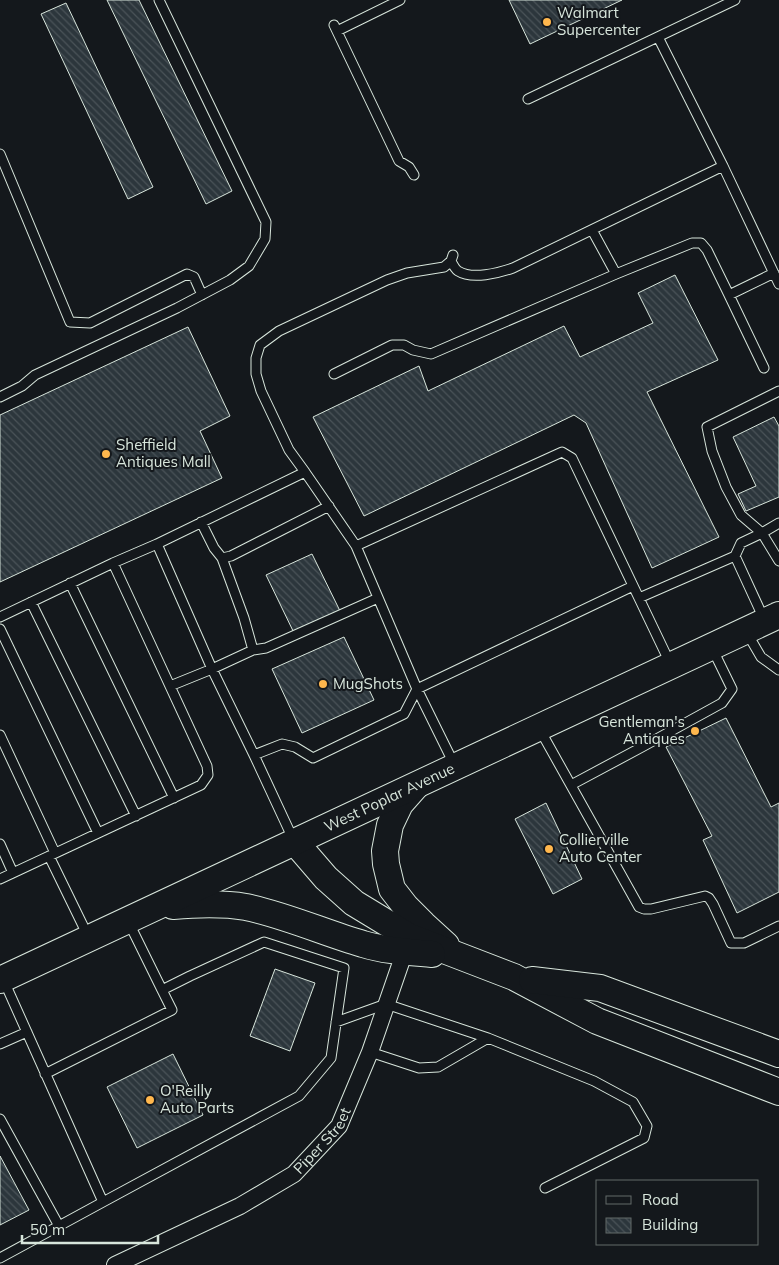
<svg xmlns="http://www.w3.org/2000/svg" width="779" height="1265" font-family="Mulish,sans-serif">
	<defs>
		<pattern id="building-back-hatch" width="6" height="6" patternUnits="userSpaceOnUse" patternTransform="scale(1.25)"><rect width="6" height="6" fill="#2c363c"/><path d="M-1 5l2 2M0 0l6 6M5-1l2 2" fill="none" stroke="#4a5358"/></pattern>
	</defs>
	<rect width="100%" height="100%" fill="#14181c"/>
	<path fill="url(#building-back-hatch)" stroke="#d8e6dc" d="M 107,0 L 139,0 L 232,191 L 206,204 Z
		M 509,0 L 622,0 L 530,44 Z
		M 66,3 L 153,187 L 128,199 L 41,14 Z
		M 675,275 L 718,360 L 647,392 L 719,537 L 652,568 L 586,423 L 574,415 L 364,516 L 313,417 L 419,366 L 428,391 L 564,326 L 580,357 L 653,323 L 638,293 Z
		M 188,327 L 230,416 L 200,431 L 222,478 L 0,582 L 0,415 Z
		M 774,417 L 779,426 L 779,497 L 746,511 L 738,494 L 756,486 L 733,437 Z
		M 312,554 L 342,615 L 295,635 L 266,575 Z
		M 344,637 L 374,700 L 302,733 L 272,669 Z
		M 726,718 L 771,807 L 779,803 L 779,892 L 737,913 L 703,840 L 712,836 L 666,747 Z
		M 546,803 L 582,879 L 553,894 L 515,819 Z
		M 275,969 L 315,983 L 290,1051 L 250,1036 Z
		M 173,1054 L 203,1115 L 137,1148 L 107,1087 Z
		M 0,1156 L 29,1210 L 0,1225 Z"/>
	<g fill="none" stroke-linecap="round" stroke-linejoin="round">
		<defs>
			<path id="service" d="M 334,25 L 399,161 L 409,167 L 414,175
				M 337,31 L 400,0
				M 658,37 L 723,166 L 779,284
				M 528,99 L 735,0
				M 0,154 L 70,322 L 90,323 L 187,274 L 194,277 L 202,295
				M 592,230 L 616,274
				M 451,261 C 453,265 455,269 458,271 C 472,280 499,273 513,268 L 723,166
				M 729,295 L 764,368
				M 334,374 L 392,345 L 404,345 L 413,350 L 431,354 L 616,274 L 692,243 L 701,243 L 707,250 L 729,295 L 774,273
				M 779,391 L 707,427 L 712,451 L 726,487 L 741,515 L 762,533 L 779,561
				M 0,397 L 22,386 L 35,375 L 177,308 L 230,280 L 249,266 L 265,239 L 266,222 L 159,0
				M 305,472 L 289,450 L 261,391 L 256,374 L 256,358 L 260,345 L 279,331 L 387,280 L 407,273 L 444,267 L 451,261 L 453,255
				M 201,522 L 214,548 L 222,558 L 231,556 L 329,506
				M 157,544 L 305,472 L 356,546 L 417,689 L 454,764
				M 356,546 L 562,452 L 572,458 L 670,663
				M 735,556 L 764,619
				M 222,558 L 244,618 L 253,650
				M 113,563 L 157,544 L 212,669 L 254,755 L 294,841
				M 70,583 L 174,798
				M 639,598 L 735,556 L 741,543 L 762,533 L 779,523
				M 31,602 L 136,816
				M 0,617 L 113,563 L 207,766 L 208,775 L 201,785 L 0,879
				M 0,629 L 98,833
				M 747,633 L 761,657 L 779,670
				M 170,686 L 212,669 L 253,650 L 266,648 L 378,598
				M 540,730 L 639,907 L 644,909 L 651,909 L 705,896 L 709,898 L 713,904 L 731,943 L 744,943 L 779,926
				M 0,735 L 55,853
				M 254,755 L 282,744 L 295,747 L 313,758 L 404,714 L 417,689 L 633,586
				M 571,785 L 642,747 L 722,703 L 732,689 L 712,648
				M 0,844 L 13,873
				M 49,856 L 88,936
				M 4,981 L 103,1202 L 299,1096 L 331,1058 L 344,968 L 264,942 L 190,976 L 162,990 L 128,921
				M 336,1022 L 386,1004 L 488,1038 L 594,1081 L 633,1102 L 647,1126 L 644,1138 L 545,1188
				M 0,1044 L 27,1032
				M 370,1052 L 419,1068 L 438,1067 L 488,1038
				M 45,1074 L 172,1010 L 162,990
				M 0,1119 L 59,1226
				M 0,1258 L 103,1202"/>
			<g id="minor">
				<path id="s1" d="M 115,1265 L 240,1206 L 294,1174 L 339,1126 L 370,1052 L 407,945"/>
			</g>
			<g id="primary">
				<path d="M 415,787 L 400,804 L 390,825 L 385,851 L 386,864 L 392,889 L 406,907 L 423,924 L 446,945"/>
				<path d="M 295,842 L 326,878 L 354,903 L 410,937 L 514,977 L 597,1021 L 779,1092"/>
				<path d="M 173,906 C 197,904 222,903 246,907 C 285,915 325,933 363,944 C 385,951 409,952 432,954"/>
				<path id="s2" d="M 0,980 L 779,615"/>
				<path d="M 532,980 L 600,988 L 779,1054"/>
			</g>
		</defs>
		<use href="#service" stroke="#d8e6dc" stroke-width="11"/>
		<use href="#minor" stroke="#d8e6dc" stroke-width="18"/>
		<use href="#primary" stroke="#d8e6dc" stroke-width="28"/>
		<use href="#service" stroke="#14181c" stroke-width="9"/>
		<use href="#minor" stroke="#14181c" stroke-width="16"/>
		<use href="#primary" stroke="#14181c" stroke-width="26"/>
	</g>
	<g fill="#ffb74d" stroke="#14181c" stroke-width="2">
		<circle cx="547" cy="22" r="5"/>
		<circle cx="106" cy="454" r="5"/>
		<circle cx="323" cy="684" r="5"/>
		<circle cx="695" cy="731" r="5"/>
		<circle cx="549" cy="849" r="5"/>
		<circle cx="150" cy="1100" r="5"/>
	</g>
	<g text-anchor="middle" stroke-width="4" stroke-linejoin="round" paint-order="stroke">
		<g font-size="15" fill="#d8e6dc" stroke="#14181c" text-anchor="start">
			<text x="557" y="18">Walmart<tspan x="557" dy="17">Supercenter</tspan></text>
			<text x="116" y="450">Sheffield<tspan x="116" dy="17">Antiques Mall</tspan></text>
			<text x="333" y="689">MugShots</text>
			<text x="685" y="727" text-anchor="end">Gentleman's<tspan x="685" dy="17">Antiques</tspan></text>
			<text x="559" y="845">Collierville<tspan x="559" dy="17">Auto Center</tspan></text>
			<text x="160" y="1096">O'Reilly<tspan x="160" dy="17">Auto Parts</tspan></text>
		</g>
		<g font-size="15" fill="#d8e6dc" stroke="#14181c">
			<text dy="5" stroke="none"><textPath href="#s2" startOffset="430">West Poplar Avenue</textPath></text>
			<text dy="5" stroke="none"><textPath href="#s1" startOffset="245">Piper Street</textPath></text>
		</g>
	</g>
	<rect x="596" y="1180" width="162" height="65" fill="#14181c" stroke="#626a69"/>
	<rect x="606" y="1196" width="25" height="8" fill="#14181c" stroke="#626a69"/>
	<text x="642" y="1205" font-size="15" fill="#d8e6dc">Road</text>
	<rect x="606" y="1218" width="25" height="15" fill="url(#building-back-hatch)" stroke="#626a69"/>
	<text x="642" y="1230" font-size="15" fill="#d8e6dc">Building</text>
	<path d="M22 1235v8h136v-8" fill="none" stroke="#d8e6dc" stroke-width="2.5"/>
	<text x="30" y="1235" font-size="15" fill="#d8e6dc" stroke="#14181c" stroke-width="4" paint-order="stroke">50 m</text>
</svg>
